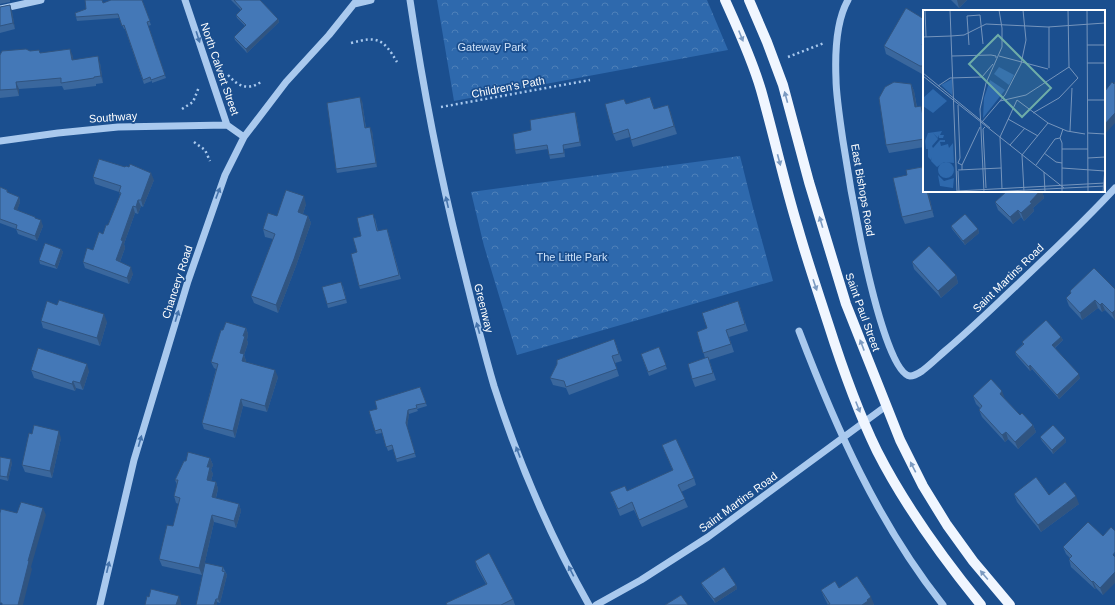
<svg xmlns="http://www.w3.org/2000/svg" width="1115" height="605" font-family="Helvetica,sans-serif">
	<defs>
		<pattern id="park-crowns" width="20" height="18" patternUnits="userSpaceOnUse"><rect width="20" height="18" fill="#2e69ad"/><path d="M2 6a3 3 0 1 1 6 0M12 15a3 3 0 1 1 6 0" fill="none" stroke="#4d80b9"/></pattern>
	</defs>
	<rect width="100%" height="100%" fill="#1b4f8f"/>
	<path fill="url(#park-crowns)" d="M 437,0 L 707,0 L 728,50 L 454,101 Z
		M 740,156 L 753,208 L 773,281 L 517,355 L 484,246 L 471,192 Z"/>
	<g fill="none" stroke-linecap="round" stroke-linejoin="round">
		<path stroke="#a9c9ee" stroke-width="2.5" stroke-dasharray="2 3" stroke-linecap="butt" d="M 351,43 C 377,36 383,38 397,62
			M 788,57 L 824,43
			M 228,75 C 238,86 247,91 261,82
			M 441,107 L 590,80
			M 182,109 L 193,102 L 199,87
			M 194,142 L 205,150 L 210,161"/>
		<path stroke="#a9c9ee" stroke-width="7" d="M 185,0 L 227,125 L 244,137
			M 410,0 C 423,88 440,176 462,263 C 472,304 482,345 494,386 C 518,461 550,536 589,605
			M 848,0 C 836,21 835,55 836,79 C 836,116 877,372 910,376 C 914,376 919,373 922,371 C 930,365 937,358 945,351 C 964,335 982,318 1000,301 C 1039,264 1079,227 1115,188
			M 354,4 L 371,0
			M 0,9 L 41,0
			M 0,141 L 58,133 L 118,127 L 227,125
			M 799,331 C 836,428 878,523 943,605
			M 100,605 L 134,460 L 188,281 L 225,175 L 244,137 L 286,82 L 329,35 L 357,0
			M 596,605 L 641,580 L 708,537 L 886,406"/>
		<path stroke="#f0f6ff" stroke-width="10" d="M 725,0 C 738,29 752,59 761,90 C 774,136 784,182 798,228 C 807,260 818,292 828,323 C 842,367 857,410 877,451 C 905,506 942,557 981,605
			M 749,0 L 767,42 L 783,85 L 809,182 L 846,304 L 900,440 L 923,486 L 947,525 L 973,561 L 1010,605"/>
	</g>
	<path fill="#3a679d" d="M 0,0 L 10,0 L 10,2 L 0,4 Z
		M 142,0 L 151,25 L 148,26 L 166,78 L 152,83 L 152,81 L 144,84 L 125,29 L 124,29 L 119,18 L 77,21 L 76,17 L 104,3 Z
		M 231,0 L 260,0 L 278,19 L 279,22 L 247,53 L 235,40 L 234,37 L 245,26 L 237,18 L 236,15 L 241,10 Z
		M 951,0 L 967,0 L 959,8 Z
		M 10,5 L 12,12 L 15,29 L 0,33 L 0,7 Z
		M 924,19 L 924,74 L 922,74 L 886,54 L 884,46 Z
		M 30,51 L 40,53 L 73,56 L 73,60 L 100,63 L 103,83 L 96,84 L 96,86 L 64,90 L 62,86 L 19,89 L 19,96 L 0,98 L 0,55 Z
		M 911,84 L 914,91 L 917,107 L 921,106 L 924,113 L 924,147 L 889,153 L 886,145 Z
		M 362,101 L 366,128 L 372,131 L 377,167 L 337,173 L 336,169 Z
		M 626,104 L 653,104 L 654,109 L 668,105 L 677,134 L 633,147 L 630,137 L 616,141 L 613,134 Z
		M 576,115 L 581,146 L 564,149 L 565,157 L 550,159 L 548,149 L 516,154 L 515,150 L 531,130 Z
		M 907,175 L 924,191 L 928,191 L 934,217 L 905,224 L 902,217 Z
		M 93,177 L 154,180 L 143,207 L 141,206 L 138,214 L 135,213 L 124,244 L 125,248 L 120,262 L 133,274 L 129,284 L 85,268 L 83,262 L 93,250 L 108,225 L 120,195 L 119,192 L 95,184 Z
		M 0,187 L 7,190 L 8,193 L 19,197 L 20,202 L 17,210 L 36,219 L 43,226 L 37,241 L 18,234 L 16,229 L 0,223 Z
		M 1006,191 L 1042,191 L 1044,198 L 1033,208 L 1034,211 L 1024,221 L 1021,217 L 1013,224 L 998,210 L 995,202 L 1006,192 Z
		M 306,204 L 303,214 L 308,216 L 311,223 L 296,266 L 278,313 L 254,303 L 251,296 L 273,239 L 265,237 L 263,229 L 277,216 Z
		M 375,218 L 378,231 L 388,232 L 401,279 L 360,289 L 359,286 L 357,252 L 361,236 Z
		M 951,226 L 978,229 L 979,233 L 965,245 L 952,229 Z
		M 61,249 L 63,252 L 57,269 L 40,264 L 39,260 Z
		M 912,262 L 956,275 L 958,283 L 941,298 L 914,269 Z
		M 343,286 L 347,303 L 328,308 L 327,304 Z
		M 1115,289 L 1115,320 L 1105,310 L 1102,312 L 1098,308 L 1082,320 L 1069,306 L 1066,298 L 1071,293 L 1070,291 Z
		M 738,301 L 748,331 L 729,337 L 734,352 L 709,360 L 716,380 L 695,387 L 692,379 L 705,358 L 697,332 L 707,328 Z
		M 41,321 L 107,322 L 100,346 L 43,328 Z
		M 246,328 L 248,334 L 247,340 L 248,343 L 244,355 L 246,361 L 246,362 L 278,377 L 267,412 L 243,406 L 235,438 L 204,429 L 202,423 L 216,369 L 214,368 L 211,362 L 223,330 Z
		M 1061,337 L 1063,340 L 1055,348 L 1080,378 L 1059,399 L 1032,369 L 1030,371 L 1016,355 L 1015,352 L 1023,344 L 1022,342 Z
		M 614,339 L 622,361 L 615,363 L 619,376 L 569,395 L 566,388 L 553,385 L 550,378 Z
		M 659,347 L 667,369 L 649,376 L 641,354 Z
		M 31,370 L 89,371 L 83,390 L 76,388 L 75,391 L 34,378 Z
		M 420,387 L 427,406 L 417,409 L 418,411 L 409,414 L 407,427 L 416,457 L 397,462 L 393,449 L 388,451 L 382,433 L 376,434 L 375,431 L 377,409 Z
		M 973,396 L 1005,399 L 1020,415 L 1033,425 L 1036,432 L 1018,449 L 1008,439 L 1005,442 L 982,417 L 979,410 L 980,408 L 976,404 Z
		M 1040,437 L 1065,438 L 1066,442 L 1053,454 L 1042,441 Z
		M 61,438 L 52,478 L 25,472 L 22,465 Z
		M 662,445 L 694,478 L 696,485 L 681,492 L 688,507 L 642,527 L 634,510 L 620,516 L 610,492 L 627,491 L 673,471 Z
		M 0,457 L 12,463 L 8,481 L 0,479 Z
		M 210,458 L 213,465 L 211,470 L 213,474 L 211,481 L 216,482 L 218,489 L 216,498 L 239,504 L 241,511 L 236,528 L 214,522 L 202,575 L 162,566 L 159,559 L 173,526 L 179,504 L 176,503 L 174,496 L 177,485 L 175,480 L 186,461 Z
		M 1014,494 L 1049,495 L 1079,504 L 1041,532 L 1017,502 Z
		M 1088,522 L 1103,595 L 1096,588 L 1095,589 L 1071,567 L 1069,559 L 1070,558 L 1066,554 L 1063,547 Z
		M 475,561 L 513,599 L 515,605 L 447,605 L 486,584 L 477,568 Z
		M 223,567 L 227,575 L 220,603 L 217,602 L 196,605 Z
		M 701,583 L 736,585 L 737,589 L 715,603 L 703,587 Z
		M 839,588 L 874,604 L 873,605 L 828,605 L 824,597 L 821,590 Z"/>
	<path fill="#305480" d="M 957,0 L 967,0 L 959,8 Z
		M 10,5 L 12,12 L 15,29 L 13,23 Z
		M 278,19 L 279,22 L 247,53 L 246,49 Z
		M 70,49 L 73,56 L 74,67 L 72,60 Z
		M 98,56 L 100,63 L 103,83 L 101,76 Z
		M 16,82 L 19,89 L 19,96 L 17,89 Z
		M 911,84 L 914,91 L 918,114 L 915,107 Z
		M 360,97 L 362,101 L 366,131 L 365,128 Z
		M 668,105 L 671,113 L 677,134 L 674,126 Z
		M 921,106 L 924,113 L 924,119 L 923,116 Z
		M 575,112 L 576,115 L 581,146 L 580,142 Z
		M 1115,113 L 1115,123 L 1104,135 L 1104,125 Z
		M 370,127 L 372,131 L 377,167 L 376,163 Z
		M 151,173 L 154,180 L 143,207 L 141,200 Z
		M 927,191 L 928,191 L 934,217 L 932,210 Z
		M 1040,191 L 1042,191 L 1044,198 L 1033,208 L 1034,211 L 1024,221 L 1021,213 L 1030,202 Z
		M 304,196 L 306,204 L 301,220 L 298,212 Z
		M 19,197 L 20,202 L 16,214 L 14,209 Z
		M 138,200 L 141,206 L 138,214 L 136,207 Z
		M 133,206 L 135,213 L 124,244 L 125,248 L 118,267 L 116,260 L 121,240 Z
		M 1018,210 L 1021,217 L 1013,224 L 1010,217 Z
		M 308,216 L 311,223 L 296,266 L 278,313 L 276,305 Z
		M 41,220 L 43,226 L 37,241 L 35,236 Z
		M 978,229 L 979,233 L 965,245 L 963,241 Z
		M 61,249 L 63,252 L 57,269 L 55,266 Z
		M 131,267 L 133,274 L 129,284 L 127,278 Z
		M 956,275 L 958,283 L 941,298 L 938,291 Z
		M 1095,300 L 1098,308 L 1082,320 L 1080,313 Z
		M 1102,303 L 1105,310 L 1102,312 L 1100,305 Z
		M 1115,310 L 1115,321 L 1112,313 Z
		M 104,314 L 107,322 L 100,346 L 97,338 Z
		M 246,328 L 248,334 L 247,340 L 248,343 L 244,355 L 246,361 L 244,367 L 242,361 L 240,353 L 243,336 Z
		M 1061,337 L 1063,340 L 1053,349 L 1052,345 Z
		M 87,364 L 89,371 L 83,390 L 80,383 Z
		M 1030,365 L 1032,369 L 1030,371 L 1029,367 Z
		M 275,370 L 278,377 L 267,412 L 265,406 Z
		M 1079,374 L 1080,378 L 1059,399 L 1057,395 Z
		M 73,381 L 76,388 L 75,391 L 72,384 Z
		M 1002,391 L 1005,399 L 1000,394 Z
		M 241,399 L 243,406 L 235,438 L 233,431 Z
		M 408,410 L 409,414 L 407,427 L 416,457 L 406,423 Z
		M 1033,425 L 1036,432 L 1018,449 L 1015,442 Z
		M 59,431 L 61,438 L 52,478 L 50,471 Z
		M 1006,432 L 1008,439 L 1005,442 L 1002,435 Z
		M 1065,438 L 1066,442 L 1053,454 L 1052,450 Z
		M 210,458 L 213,465 L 211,470 L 213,474 L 209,487 L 207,480 L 207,467 Z
		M 11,459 L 12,463 L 8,481 L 7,477 Z
		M 216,482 L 218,489 L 214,504 L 212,497 Z
		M 1076,496 L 1079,504 L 1041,532 L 1038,525 Z
		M 239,504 L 241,511 L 236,528 L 234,521 Z
		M 43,508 L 46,515 L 31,567 L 32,569 L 23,605 L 18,605 L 28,561 Z
		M 212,515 L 214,522 L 202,575 L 199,568 Z
		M 225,572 L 227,575 L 220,603 L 218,599 Z
		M 1115,572 L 1115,583 L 1103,595 L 1100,588 Z
		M 1093,581 L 1096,588 L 1095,589 L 1092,582 Z
		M 736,585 L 737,589 L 715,603 L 714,599 Z
		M 179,596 L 181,603 L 181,605 L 176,605 Z
		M 871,597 L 874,604 L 873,605 L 862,605 L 867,600 Z
		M 216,599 L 217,602 L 217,605 L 214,605 Z"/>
	<path fill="#4478b7" stroke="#305480" d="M 85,0 L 102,0 L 103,3 L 111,0 L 142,0 L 150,21 L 147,22 L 165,75 L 151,80 L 150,77 L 143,80 L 124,25 L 122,26 L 118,14 L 76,17 L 75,13 L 86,9 Z
		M 234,0 L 260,0 L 278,19 L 246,49 L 234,37 L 246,25 L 236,15 L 242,9 Z
		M 10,5 L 13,23 L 0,26 L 0,7 Z
		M 906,8 L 924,19 L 924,41 L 922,45 L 924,47 L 924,66 L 920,66 L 884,46 Z
		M 26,49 L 30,51 L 39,50 L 40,53 L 70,49 L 72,60 L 98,56 L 101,76 L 94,77 L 94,78 L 61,83 L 61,78 L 16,82 L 17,89 L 0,90 L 0,55 L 2,51 Z
		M 894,82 L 911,84 L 915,107 L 921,106 L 923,116 L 924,115 L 924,139 L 886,145 L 879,98 L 885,87 Z
		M 1112,82 L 1114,84 L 1115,82 L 1115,113 L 1104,125 L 1104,90 L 1105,91 Z
		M 360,97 L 365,128 L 370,127 L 376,163 L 336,169 L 327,103 Z
		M 650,97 L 654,109 L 668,105 L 674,126 L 631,140 L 628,129 L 613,134 L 605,104 L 624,99 L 626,104 Z
		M 575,112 L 580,142 L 563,145 L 564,153 L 549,155 L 547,145 L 515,150 L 513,134 L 531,130 L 530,120 Z
		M 99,159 L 125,167 L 126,166 L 129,167 L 130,164 L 151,173 L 141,200 L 138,200 L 136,207 L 133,206 L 121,240 L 123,241 L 116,260 L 131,267 L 127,278 L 83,262 L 87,248 L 93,250 L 99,232 L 103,234 L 106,225 L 108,225 L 121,193 L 119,192 L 121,186 L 93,177 Z
		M 922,167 L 924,177 L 924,191 L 927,191 L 932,210 L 902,217 L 893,178 L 907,175 L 906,170 Z
		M 0,187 L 7,190 L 7,192 L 19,197 L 14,209 L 35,217 L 35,218 L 41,220 L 35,236 L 16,229 L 17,225 L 0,219 Z
		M 286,190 L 304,196 L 298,212 L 308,216 L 294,259 L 276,305 L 251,296 L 275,234 L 263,229 L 268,213 L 277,216 Z
		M 1007,191 L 1040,191 L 1030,202 L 1032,203 L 1021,213 L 1018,210 L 1010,217 L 995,202 Z
		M 373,214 L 377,231 L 387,229 L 399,275 L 359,286 L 351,254 L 357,252 L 353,238 L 361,236 L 357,218 Z
		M 965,214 L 978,229 L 963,241 L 951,226 Z
		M 45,243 L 61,249 L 55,266 L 39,260 Z
		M 929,246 L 956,275 L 938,291 L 912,262 Z
		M 1094,268 L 1115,289 L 1115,310 L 1112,313 L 1102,303 L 1100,305 L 1095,300 L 1080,313 L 1066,298 L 1071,293 L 1070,291 Z
		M 341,282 L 346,299 L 327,304 L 322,287 Z
		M 59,300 L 104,314 L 97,338 L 41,321 L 47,301 L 57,305 Z
		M 738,301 L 745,324 L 726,330 L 731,344 L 703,353 L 697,332 L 707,328 L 702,313 Z
		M 1046,320 L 1061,337 L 1052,345 L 1079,374 L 1057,395 L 1030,365 L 1029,367 L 1015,352 L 1024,344 L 1022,342 Z
		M 226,322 L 246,328 L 243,336 L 245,336 L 240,353 L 244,354 L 242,361 L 275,370 L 265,406 L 241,399 L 233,431 L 202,423 L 218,364 L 211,362 L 221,330 L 223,330 Z
		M 614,339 L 619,354 L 612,356 L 617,369 L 566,387 L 564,381 L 550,378 L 557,364 L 557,360 Z
		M 659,347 L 666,365 L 648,372 L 641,354 Z
		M 38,348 L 87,364 L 80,383 L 73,381 L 72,384 L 31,370 Z
		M 708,357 L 713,373 L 692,379 L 688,364 Z
		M 991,379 L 1002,391 L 1000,394 L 1020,415 L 1022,413 L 1033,425 L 1015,442 L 1006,432 L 1002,435 L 979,410 L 982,406 L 973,396 Z
		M 420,387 L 426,403 L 416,405 L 417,408 L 408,410 L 406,423 L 415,453 L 396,459 L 392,445 L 386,447 L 381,429 L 375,431 L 369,411 L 377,409 L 375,401 Z
		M 34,425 L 59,431 L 50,471 L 22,465 L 29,433 L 32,434 Z
		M 1053,425 L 1065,438 L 1052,450 L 1040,437 Z
		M 676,439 L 694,478 L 678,485 L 685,499 L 639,520 L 632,502 L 618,509 L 610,492 L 625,486 L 627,491 L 673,470 L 662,445 Z
		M 188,452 L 210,458 L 207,467 L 210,467 L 207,480 L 216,482 L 212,497 L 239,504 L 234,521 L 212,515 L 199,568 L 159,559 L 167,525 L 173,526 L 180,498 L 174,496 L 178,480 L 175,480 L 184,461 L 186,461 Z
		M 0,457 L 11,459 L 7,477 L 0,476 Z
		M 1036,477 L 1049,495 L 1065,482 L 1076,496 L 1038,525 L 1014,494 Z
		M 21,502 L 43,508 L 28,561 L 29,561 L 18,605 L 2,605 L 2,603 L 0,603 L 0,513 L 1,509 L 17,513 Z
		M 1088,522 L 1103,536 L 1111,527 L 1115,531 L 1115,552 L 1113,555 L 1115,557 L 1115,572 L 1100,588 L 1093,581 L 1092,582 L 1069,559 L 1072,556 L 1063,547 Z
		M 489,553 L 513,599 L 501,605 L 447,605 L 446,603 L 487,584 L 475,561 Z
		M 205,563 L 223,567 L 222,571 L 225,572 L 218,599 L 216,599 L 214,605 L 196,605 Z
		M 724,567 L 736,585 L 714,599 L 701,583 Z
		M 857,576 L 871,597 L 867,600 L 868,601 L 862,605 L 828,605 L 830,604 L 821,590 L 835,581 L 839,588 Z
		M 151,589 L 179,596 L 176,605 L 145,605 L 147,596 L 149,597 Z
		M 681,595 L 688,605 L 665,605 Z"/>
	<defs><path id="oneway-solid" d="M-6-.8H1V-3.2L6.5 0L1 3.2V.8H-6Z"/></defs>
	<g fill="#7b9ac1">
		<use href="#oneway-solid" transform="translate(741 36) rotate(68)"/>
		<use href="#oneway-solid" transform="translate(786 97) rotate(-105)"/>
		<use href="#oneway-solid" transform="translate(779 160) rotate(75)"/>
		<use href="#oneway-solid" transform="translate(821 222) rotate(-107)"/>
		<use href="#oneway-solid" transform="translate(815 285) rotate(71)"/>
		<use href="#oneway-solid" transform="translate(862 345) rotate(-111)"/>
		<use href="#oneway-solid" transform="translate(858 407) rotate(68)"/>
		<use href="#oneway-solid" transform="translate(913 467) rotate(-117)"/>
		<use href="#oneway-solid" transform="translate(984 575) rotate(-130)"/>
	</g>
	<g fill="#4674ac">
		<use href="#oneway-solid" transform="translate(198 37) rotate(72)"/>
		<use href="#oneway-solid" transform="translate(218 193) rotate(-69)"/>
		<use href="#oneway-solid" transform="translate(447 202) rotate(-103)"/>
		<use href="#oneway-solid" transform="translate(177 316) rotate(-73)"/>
		<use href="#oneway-solid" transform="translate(478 328) rotate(-106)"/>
		<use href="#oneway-solid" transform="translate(140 441) rotate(-74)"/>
		<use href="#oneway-solid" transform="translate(518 452) rotate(-111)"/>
		<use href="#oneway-solid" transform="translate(108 567) rotate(-77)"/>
		<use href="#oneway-solid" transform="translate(571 571) rotate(-117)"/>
	</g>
	<g text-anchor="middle" stroke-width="3.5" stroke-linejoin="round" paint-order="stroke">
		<g font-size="11" fill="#cfe3fa" stroke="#1b4f8f">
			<text x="492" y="51">Gateway Park</text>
			<text x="572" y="261">The Little Park</text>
		</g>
		<g font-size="11" fill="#fff" stroke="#1b4f8f">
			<text transform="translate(220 69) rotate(71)" y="4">North Calvert Street</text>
			<text transform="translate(508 87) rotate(-11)" y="4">Children's Path</text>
			<text transform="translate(113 117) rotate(-4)" y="4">Southway</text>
			<text transform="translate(863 190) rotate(80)" y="4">East Bishops Road</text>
			<text transform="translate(1008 278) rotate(-44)" y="4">Saint Martins Road</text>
			<text transform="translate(177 282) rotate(-72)" y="4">Chancery Road</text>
			<text transform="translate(484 308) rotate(76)" y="4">Greenway</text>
			<text transform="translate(863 312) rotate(70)" y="4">Saint Paul Street</text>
			<text transform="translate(738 502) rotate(-36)" y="4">Saint Martins Road</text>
		</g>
	</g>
	<g transform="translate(923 10)">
		<rect width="182" height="182" fill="#1b4f8f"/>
		<path d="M 19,121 L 17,125 L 21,125 L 20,128 L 16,128 L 16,125 L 15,128 L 10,123 L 15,129 L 9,136 L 10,138 L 17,130 L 22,130 L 22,132 L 17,132 L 18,136 L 25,134 L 26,138 L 30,133 L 31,153 L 21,152 L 14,157 L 8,151 L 9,147 L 8,150 L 5,147 L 5,139 L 3,139 L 2,131 L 5,123 ZM 15,165 L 21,171 L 31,168 L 30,178 L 17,176 Z" fill="#2e69ad"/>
		<path d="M 76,57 L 91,65 L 86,75 L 71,64 ZM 29,69 L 29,85 L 18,75 ZM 67,70 L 82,80 L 60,108 L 61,88 ZM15 160a8 8 0 1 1 16 0a8 8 0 1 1-16 0Z" fill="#2e69ad"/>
		<path d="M 10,79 L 24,91 L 10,103 L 0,96 L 0,88 Z" fill="#2e69ad"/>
		<path fill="none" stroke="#7695bc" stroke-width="1" d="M 2,0 L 3,27M 27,0 L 34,182M 145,0 L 146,57 L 155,68M 164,0 L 165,182M 126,17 L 126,58M 28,26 L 41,25 L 63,14 L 125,17 L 182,13M 0,27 L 28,26M 46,35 L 44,6 L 57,5 L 60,34M 164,35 L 182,35M 29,46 L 68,45 L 73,46 L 73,48M 76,46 L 125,59M 164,53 L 182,53M 0,63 L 67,118M 0,66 L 141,178M 15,76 L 27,68 L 59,67 L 70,54M 94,90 L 125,113 L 144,121 L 162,124M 165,90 L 182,90M 77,91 L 103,85 L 146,57M 35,95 L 37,148 L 35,153 L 39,155M 110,103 L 136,88 L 155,68M 85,109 L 115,126M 59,112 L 82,85 L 98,54 L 103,30 L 100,0M 62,117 L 60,119 L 63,178M 147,121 L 149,78M 165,123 L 182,124M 77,127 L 94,90M 77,127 L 79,179M 87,135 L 102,118M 139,139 L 165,139M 121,143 L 133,152 L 139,153M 165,148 L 182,147M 113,155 L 132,129 L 137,128M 139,158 L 182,161M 35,160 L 78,158M 39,160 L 39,155 L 57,117M 35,161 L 36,182M 121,162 L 122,182M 34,181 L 182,173M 48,182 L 62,182M 61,182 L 57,99 L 63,73 L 79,37 L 79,18 L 76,0M 66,182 L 182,176M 101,182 L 99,145 L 125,113M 139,182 L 139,133 L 137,128 L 140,119M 180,182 L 182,158"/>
		<path fill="#6fada8" fill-opacity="0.15" stroke="#6fada8" stroke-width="2" d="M 75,25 L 128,78 L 99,107 L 46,54 Z"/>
		<rect width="182" height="182" fill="none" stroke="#fff" stroke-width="2"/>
	</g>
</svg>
